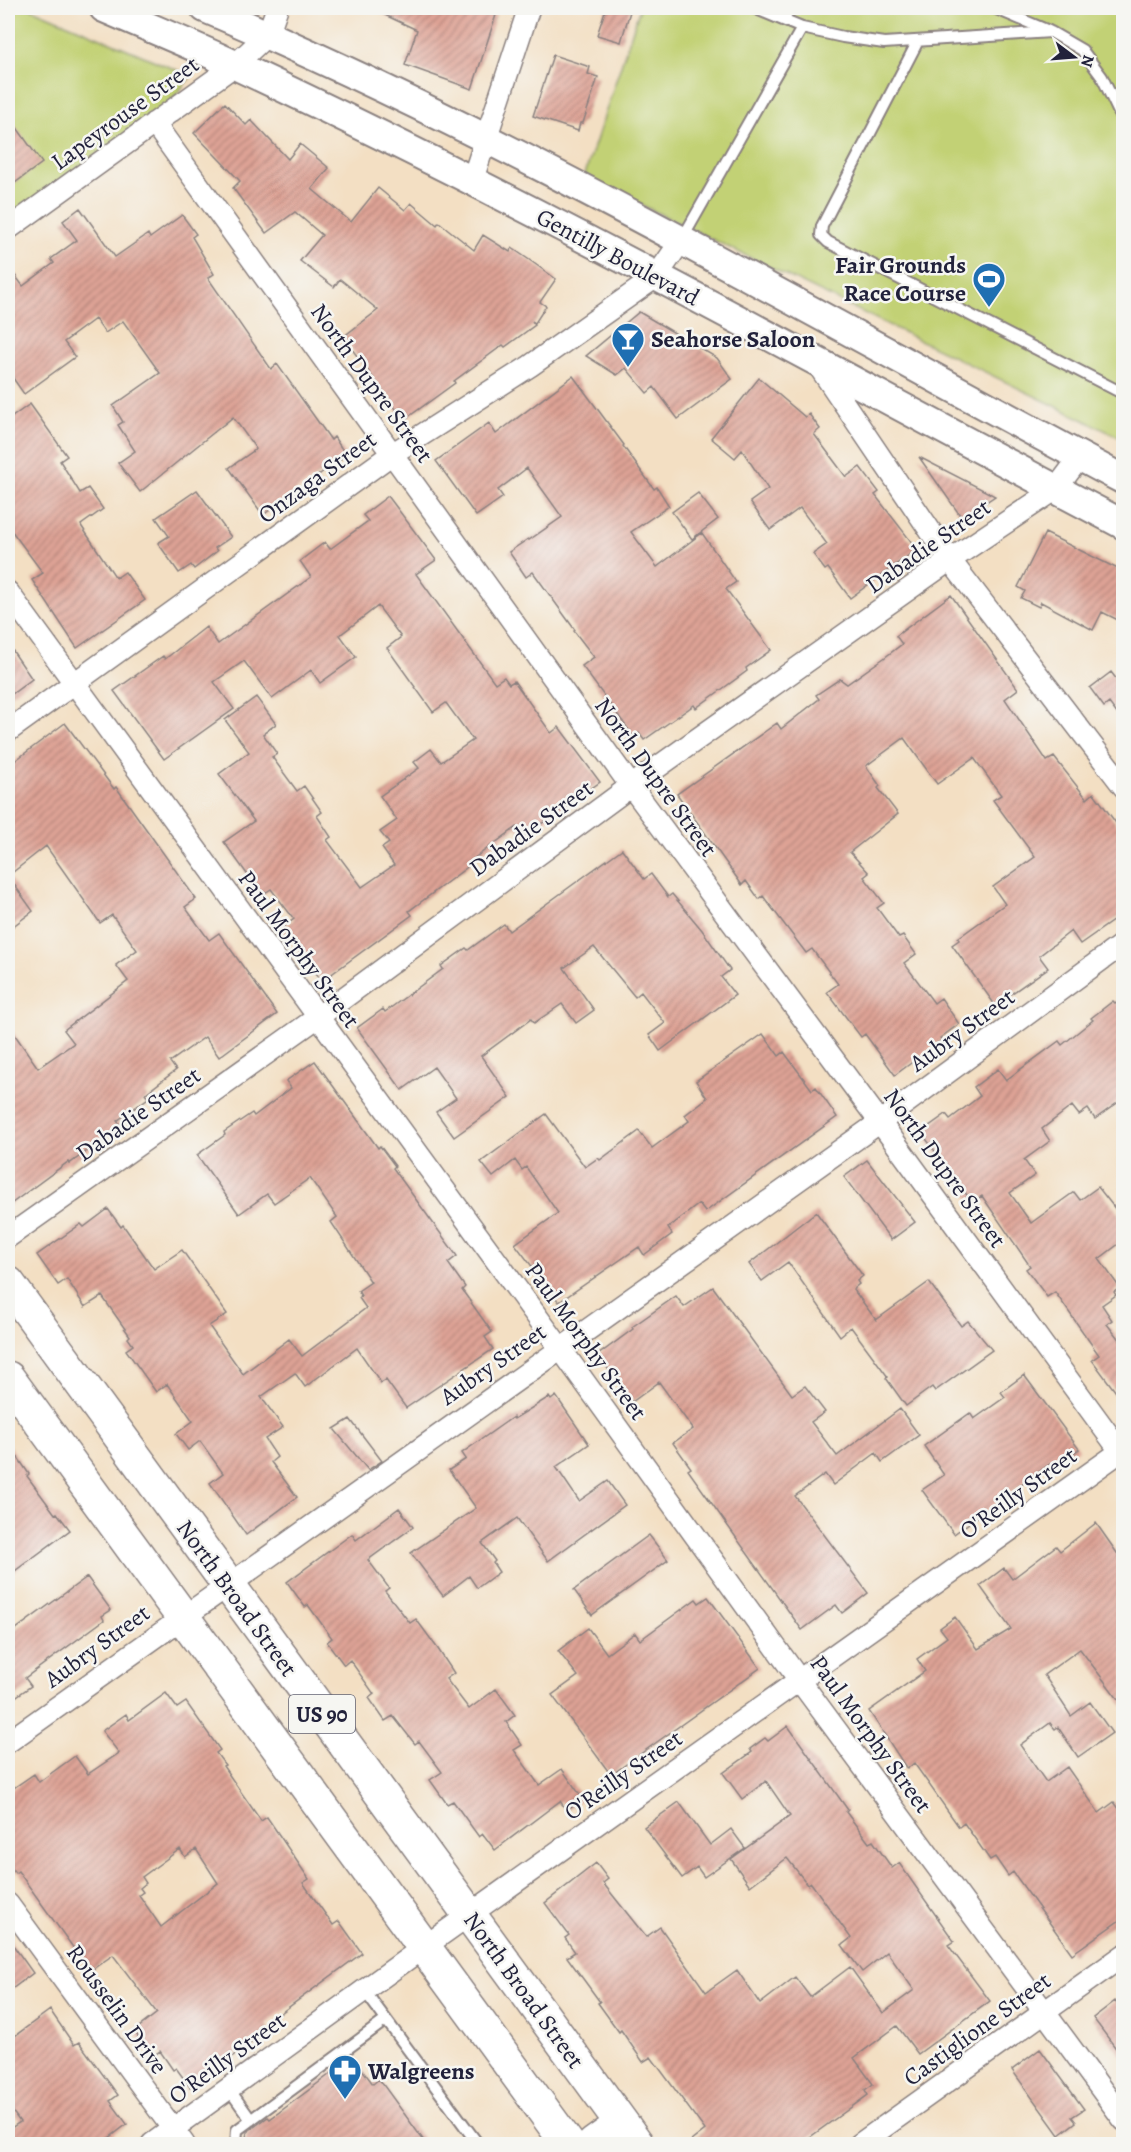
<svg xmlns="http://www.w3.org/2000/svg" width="1131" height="2152" font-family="Alegreya,serif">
	<defs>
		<pattern id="building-hatch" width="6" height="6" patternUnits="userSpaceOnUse" patternTransform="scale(1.5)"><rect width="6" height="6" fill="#dea395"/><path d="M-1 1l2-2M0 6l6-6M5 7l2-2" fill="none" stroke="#b4847b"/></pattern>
	</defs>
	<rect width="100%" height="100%" fill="#f6f6f2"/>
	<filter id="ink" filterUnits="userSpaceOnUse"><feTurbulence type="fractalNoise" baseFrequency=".0167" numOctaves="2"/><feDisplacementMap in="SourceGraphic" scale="12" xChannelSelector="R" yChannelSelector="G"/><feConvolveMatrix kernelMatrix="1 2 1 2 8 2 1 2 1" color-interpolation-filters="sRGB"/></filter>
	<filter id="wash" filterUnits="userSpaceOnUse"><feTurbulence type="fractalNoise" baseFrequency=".008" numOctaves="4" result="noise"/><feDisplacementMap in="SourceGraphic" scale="24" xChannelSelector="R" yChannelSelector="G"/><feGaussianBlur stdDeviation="1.35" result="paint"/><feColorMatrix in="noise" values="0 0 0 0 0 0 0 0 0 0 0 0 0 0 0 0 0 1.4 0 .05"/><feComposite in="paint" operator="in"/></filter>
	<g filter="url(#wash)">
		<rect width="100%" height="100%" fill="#f3dfc3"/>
		<path fill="#c2d174" stroke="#727a58" stroke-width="1.5" d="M 8,8 L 30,8 L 191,76 L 154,123 L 8,229 Z
			M 640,8 L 1123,8 L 1123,439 L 584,177 Z"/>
		<g id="blocks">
			<path fill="url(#building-hatch)" fill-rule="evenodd" d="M 370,8 L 472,8 L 496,15 L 472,89 L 405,65 L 417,30 Z
				M 606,8 L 631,8 L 621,42 L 597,35 Z
				M 553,55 L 590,67 L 588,74 L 598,77 L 583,123 L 580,123 L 578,131 L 533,116 Z
				M 225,103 L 246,125 L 251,120 L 288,159 L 300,144 L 329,168 L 312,189 L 351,222 L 378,188 L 405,210 L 411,203 L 437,225 L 439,222 L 474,250 L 483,235 L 510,252 L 512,248 L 528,259 L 556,279 L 540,302 L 546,306 L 535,323 L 532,321 L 535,325 L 505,347 L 503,345 L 454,381 L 455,383 L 404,420 L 343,337 L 378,310 L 340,279 L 334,287 L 300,261 L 322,235 L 295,212 L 266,233 L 233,188 L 240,181 L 194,133 Z
				M 8,115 L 42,163 L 8,188 Z
				M 80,208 L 115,257 L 148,234 L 150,238 L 182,215 L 196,234 L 192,237 L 214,274 L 208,278 L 271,369 L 277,364 L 331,440 L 334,437 L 346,455 L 263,515 L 229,468 L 256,449 L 233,417 L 140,492 L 118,463 L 135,451 L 118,425 L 123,422 L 113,406 L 160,373 L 123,321 L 105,333 L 95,319 L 64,342 L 75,357 L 24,394 L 8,371 L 8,266 L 23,286 L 54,263 L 51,259 L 77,240 L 63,221 Z
				M 639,312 L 717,358 L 732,379 L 678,419 L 654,387 L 647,393 L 626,368 L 617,375 L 586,356 Z
				M 573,376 L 624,445 L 623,446 L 654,489 L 657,487 L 669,506 L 631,532 L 657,567 L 702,533 L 736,582 L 726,589 L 771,650 L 746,668 L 747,671 L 696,708 L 694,705 L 644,740 L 639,733 L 634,737 L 582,666 L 594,657 L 574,631 L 575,630 L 533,572 L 526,577 L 509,552 L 528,539 L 529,540 L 562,517 L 527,468 L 498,490 L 503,497 L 476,516 L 436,461 L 489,423 L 496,434 Z
				M 759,378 L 805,417 L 809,414 L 820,429 L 814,434 L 846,477 L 860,467 L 879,492 L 875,495 L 917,549 L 850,598 L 828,568 L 825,570 L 813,554 L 827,544 L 800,508 L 770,530 L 750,502 L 768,489 L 742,450 L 735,458 L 711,438 Z
				M 30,404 L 67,456 L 60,461 L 80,493 L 88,488 L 103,509 L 81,525 L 82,527 L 116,578 L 125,572 L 145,600 L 77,648 L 32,580 L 43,573 L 8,526 L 8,420 Z
				M 919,457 L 995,496 L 962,518 Z
				M 197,490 L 231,537 L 215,548 L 217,551 L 194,569 L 191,565 L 179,573 L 158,543 L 169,536 L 156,518 Z
				M 698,493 L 718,519 L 692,539 L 672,512 Z
				M 388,496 L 436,560 L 416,574 L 495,683 L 504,677 L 509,684 L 514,681 L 551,733 L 559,727 L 600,782 L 524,836 L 517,827 L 469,862 L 470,865 L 409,911 L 412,915 L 322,981 L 282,928 L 294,919 L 271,889 L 262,895 L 224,842 L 254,821 L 219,774 L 249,752 L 225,720 L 256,697 L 276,724 L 263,734 L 277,754 L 272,757 L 297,791 L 304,786 L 322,812 L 317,816 L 331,837 L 327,840 L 362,887 L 394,865 L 382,848 L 389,843 L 380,832 L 397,820 L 380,796 L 419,768 L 414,762 L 431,749 L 441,762 L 473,740 L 446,703 L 433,712 L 387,648 L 401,637 L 378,606 L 340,635 L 356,657 L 320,683 L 311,670 L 272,699 L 244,661 L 214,682 L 234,709 L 164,759 L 114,691 L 163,656 L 165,659 L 206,627 L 218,644 L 311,577 L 300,561 L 325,542 L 330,549 L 368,521 L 363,515 Z
				M 1045,533 L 1124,572 L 1124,623 L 1102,612 L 1093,630 L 1041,602 L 1039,607 L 1021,598 L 1025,591 L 1018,587 Z
				M 951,595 L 1018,689 L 1005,699 L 1047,761 L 1054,757 L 1087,799 L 1094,793 L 1124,834 L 1124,913 L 1080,944 L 1071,931 L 1039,956 L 1048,968 L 995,1005 L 952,945 L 959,940 L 958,938 L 1005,904 L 993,887 L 1035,857 L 993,800 L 1001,795 L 974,758 L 937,784 L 904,738 L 866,766 L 880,786 L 878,788 L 898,814 L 850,852 L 869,873 L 864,877 L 884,903 L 877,908 L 899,938 L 903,936 L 916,954 L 904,963 L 934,1003 L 941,998 L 959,1024 L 940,1038 L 942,1040 L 895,1075 L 865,1034 L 861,1037 L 827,992 L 838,984 L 812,949 L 806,953 L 763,896 L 759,899 L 746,881 L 742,885 L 677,794 L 777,723 L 781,729 L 819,699 L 816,695 L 840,679 L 847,684 L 884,658 L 902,644 L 896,636 Z
				M 8,644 L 32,679 L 8,697 Z
				M 1111,672 L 1124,689 L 1124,723 L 1109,703 L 1104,707 L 1090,688 Z
				M 65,723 L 114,789 L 116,787 L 196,899 L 185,907 L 209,940 L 219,933 L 277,1014 L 219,1057 L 205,1037 L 170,1062 L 176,1070 L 145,1094 L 148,1098 L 117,1121 L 121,1126 L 69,1164 L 68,1162 L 8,1206 L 8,1025 L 38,1068 L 74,1043 L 64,1030 L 128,981 L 116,965 L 137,950 L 112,915 L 100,923 L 46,846 L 8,876 L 8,766 Z
				M 622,849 L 644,879 L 651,874 L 668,897 L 672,894 L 702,930 L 730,970 L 721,977 L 735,995 L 660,1051 L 649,1035 L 665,1023 L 641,992 L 635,997 L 594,947 L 564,968 L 594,1010 L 576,1023 L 562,1004 L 534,1023 L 531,1019 L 481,1056 L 510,1097 L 454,1137 L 436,1112 L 456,1098 L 434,1067 L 402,1090 L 357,1028 L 383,1009 L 385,1012 L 443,969 L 441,966 L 466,948 L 468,950 L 504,924 L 509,931 Z
				M 8,876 L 33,911 L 8,930 Z
				M 1124,997 L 1124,1098 L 1095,1119 L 1088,1109 L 1079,1115 L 1072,1106 L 1042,1129 L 1050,1141 L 1024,1160 L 1035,1175 L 1010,1193 L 1031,1223 L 1074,1192 L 1080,1200 L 1098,1187 L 1124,1220 L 1124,1240 L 1099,1259 L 1120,1288 L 1114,1292 L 1116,1295 L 1102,1305 L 1112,1320 L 1107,1324 L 1124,1346 L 1124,1403 L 1092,1360 L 1099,1355 L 1055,1292 L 1047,1297 L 1026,1269 L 1030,1266 L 982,1196 L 972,1202 L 921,1132 L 946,1114 L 950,1119 L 980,1096 L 974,1087 L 998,1069 L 1006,1080 L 1059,1041 L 1062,1045 L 1093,1020 L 1091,1018 L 1113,1001 L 1115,1003 Z
				M 763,1034 L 779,1056 L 784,1052 L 812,1090 L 816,1087 L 837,1117 L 705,1212 L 699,1204 L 668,1228 L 672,1234 L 644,1255 L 639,1247 L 559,1302 L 515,1244 L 558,1213 L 526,1167 L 522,1170 L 515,1160 L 493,1177 L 481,1162 L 546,1114 L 585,1167 L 598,1158 L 600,1160 L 639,1131 L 652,1148 L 689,1121 L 685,1115 L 707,1098 L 696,1081 Z
				M 315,1061 L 378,1148 L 380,1146 L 395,1166 L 393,1168 L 457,1256 L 448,1263 L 465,1287 L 462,1290 L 492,1332 L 485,1337 L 493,1349 L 406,1408 L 386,1380 L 381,1383 L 357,1348 L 305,1387 L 295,1373 L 261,1397 L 283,1427 L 265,1439 L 277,1457 L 271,1462 L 297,1497 L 246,1535 L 210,1483 L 223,1473 L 200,1441 L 188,1450 L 176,1434 L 193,1421 L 167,1384 L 156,1392 L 126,1350 L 133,1345 L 128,1338 L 130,1336 L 102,1296 L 85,1307 L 67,1279 L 58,1285 L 37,1255 L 81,1224 L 84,1227 L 108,1209 L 121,1227 L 123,1225 L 154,1269 L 182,1250 L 227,1314 L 209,1326 L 243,1374 L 289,1339 L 302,1356 L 366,1308 L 359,1298 L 361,1296 L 358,1291 L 371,1282 L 331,1222 L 337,1217 L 310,1178 L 274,1203 L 267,1194 L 239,1214 L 197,1155 L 225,1135 L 224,1132 L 252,1113 L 254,1116 L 291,1088 L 286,1081 Z
				M 867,1160 L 915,1222 L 891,1240 L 844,1177 Z
				M 816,1212 L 863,1276 L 857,1281 L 859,1284 L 853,1289 L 876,1320 L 929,1282 L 961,1326 L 968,1321 L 992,1350 L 935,1391 L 932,1387 L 906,1406 L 886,1378 L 888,1377 L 851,1327 L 840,1336 L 788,1262 L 762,1281 L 749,1264 Z
				M 713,1287 L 792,1395 L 805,1386 L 825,1412 L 811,1422 L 837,1456 L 900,1409 L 919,1435 L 882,1462 L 876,1453 L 833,1485 L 825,1474 L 795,1496 L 868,1593 L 842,1613 L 836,1605 L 802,1630 L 688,1470 L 691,1468 L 673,1443 L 693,1429 L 659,1382 L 632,1402 L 598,1355 L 633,1329 L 632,1327 L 676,1296 L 684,1307 Z
				M 1024,1375 L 1079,1449 L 1054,1467 L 1051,1463 L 954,1534 L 922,1490 L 944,1475 L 924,1446 L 970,1413 L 974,1419 L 1005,1397 L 1001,1392 Z
				M 556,1396 L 589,1444 L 556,1467 L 579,1501 L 608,1481 L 625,1505 L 548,1561 L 517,1518 L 482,1543 L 495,1561 L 493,1563 L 499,1572 L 477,1588 L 469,1576 L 443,1596 L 411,1553 L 476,1508 L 449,1470 L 466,1459 L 462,1453 L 513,1417 L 514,1419 L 549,1397 L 551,1400 Z
				M 350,1419 L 382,1461 L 368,1470 L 334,1429 Z
				M 8,1443 L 29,1474 L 27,1476 L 55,1514 L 57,1513 L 70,1530 L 8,1576 Z
				M 399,1508 L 413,1527 L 368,1560 L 389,1588 L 385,1591 L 410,1623 L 416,1619 L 438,1649 L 454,1673 L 446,1679 L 469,1709 L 496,1689 L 515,1715 L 506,1722 L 522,1745 L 514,1750 L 539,1785 L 562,1769 L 583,1799 L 566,1810 L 560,1801 L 495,1850 L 483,1834 L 479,1837 L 453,1801 L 447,1804 L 430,1780 L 442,1772 L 419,1741 L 415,1744 L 393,1716 L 385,1721 L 369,1698 L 374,1694 L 350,1660 L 344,1665 L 327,1642 L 332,1638 L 308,1605 L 305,1607 L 287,1582 L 352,1534 L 356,1540 Z
				M 1096,1523 L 1124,1563 L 1124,1707 L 1080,1649 L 1044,1675 L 1071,1716 L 1090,1702 L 1112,1733 L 1078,1757 L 1058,1727 L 1055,1729 L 1050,1723 L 1020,1745 L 1046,1782 L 1067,1767 L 1099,1813 L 1114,1802 L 1124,1815 L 1124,1917 L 1072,1954 L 1013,1872 L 1008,1876 L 995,1857 L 990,1860 L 964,1823 L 959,1827 L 914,1763 L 907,1769 L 869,1711 L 925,1671 L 917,1659 L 947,1637 L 940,1628 L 955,1617 L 978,1649 L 1011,1629 L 980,1586 L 1004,1568 L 1012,1579 L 1056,1546 L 1060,1551 Z
				M 649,1535 L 668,1560 L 592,1615 L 574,1590 Z
				M 87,1577 L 111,1610 L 102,1616 L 104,1620 L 25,1678 L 31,1686 L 8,1702 L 8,1635 Z
				M 708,1597 L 760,1668 L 611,1775 L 552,1695 L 578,1676 L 558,1651 L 588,1628 L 607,1654 L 635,1633 L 640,1640 L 696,1599 L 699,1603 Z
				M 166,1693 L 177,1708 L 186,1702 L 220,1750 L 216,1753 L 225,1765 L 223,1766 L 261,1821 L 267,1817 L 309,1879 L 303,1883 L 333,1925 L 339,1921 L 362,1953 L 266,2024 L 270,2029 L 190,2087 L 176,2068 L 173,2070 L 160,2051 L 153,2056 L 134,2031 L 157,2013 L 113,1955 L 90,1971 L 18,1871 L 15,1873 L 8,1863 L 8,1792 L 34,1774 L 39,1782 L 75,1756 L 88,1774 L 119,1753 L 102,1731 L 126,1714 L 129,1720 ZM 180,1849 L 185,1857 L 196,1849 L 218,1883 L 161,1927 L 139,1895 L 143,1892 L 140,1888 L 146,1883 L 142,1877 Z
				M 788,1726 L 848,1810 L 846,1812 L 869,1843 L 873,1841 L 892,1868 L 899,1863 L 954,1941 L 948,1945 L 990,2001 L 918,2054 L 897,2026 L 854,2058 L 873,2084 L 865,2090 L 868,2095 L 799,2145 L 686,2145 L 705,2130 L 651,2057 L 643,2062 L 621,2030 L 619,2032 L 598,2003 L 600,2002 L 567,1957 L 575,1952 L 565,1938 L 569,1935 L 545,1903 L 596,1863 L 608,1879 L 603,1883 L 646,1937 L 660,1927 L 706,1992 L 737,1970 L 760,2004 L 795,1977 L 810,1997 L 850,1967 L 883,2013 L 914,1990 L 887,1952 L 862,1972 L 842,1945 L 851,1938 L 811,1883 L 808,1885 L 787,1858 L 750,1886 L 731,1859 L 790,1816 L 766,1781 L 742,1799 L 723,1773 L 752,1752 L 750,1749 L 765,1738 L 768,1741 Z
				M 679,1802 L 710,1845 L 731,1829 L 745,1848 L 704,1877 L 697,1867 L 682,1878 L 644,1827 Z
				M 8,1938 L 33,1973 L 8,1992 Z
				M 1115,2001 L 1124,2013 L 1124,2059 L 1093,2018 Z
				M 50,2010 L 74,2045 L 79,2042 L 118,2095 L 110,2101 L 127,2124 L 100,2145 L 8,2145 L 8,2130 L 20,2122 L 8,2105 L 8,2041 Z
				M 1040,2049 L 1084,2109 L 1072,2117 L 1076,2122 L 1059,2135 L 1012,2070 Z
				M 353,2057 L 373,2084 L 379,2079 L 427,2145 L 245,2145 L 247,2132 L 268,2117 L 270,2119 Z"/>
		</g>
	</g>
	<g filter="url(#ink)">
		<use href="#blocks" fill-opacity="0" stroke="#8a807f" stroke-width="1.5"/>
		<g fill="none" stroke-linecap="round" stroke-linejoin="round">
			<defs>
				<path id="lane" d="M 994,8 L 1049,31
					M 783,20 L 790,8
					M 802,28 L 843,37 L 884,43 L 1051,32 L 1082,50 L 1102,77 L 1124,123
					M 918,41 L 822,226 L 821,235 L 828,242 L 1124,394
					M 681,241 L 802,28 L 754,8
					M 364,1990 L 478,2144
					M 229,2089 L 251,2120
					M 236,2144 L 237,2130 L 386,2020"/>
				<path id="street" d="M 154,123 L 631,786 L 880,1122 L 1124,1456
					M 472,181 L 529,8
					M 8,229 L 235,65 L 268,34 L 277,8
					M 816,362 L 950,560 L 1124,787
					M 8,592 L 560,1348 L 800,1681 L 1124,2120
					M 8,731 L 392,454 L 530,366 L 656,277 L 681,241
					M 8,1237 L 318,1017 L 631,786 L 950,560 L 1056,489 L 1080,457
					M 8,1742 L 880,1122 L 1124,943
					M 8,1904 L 184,2144
					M 152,2144 L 424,1947 L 1124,1449
					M 860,2144 L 1124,1955"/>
				<path id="secondary" d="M 104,8 C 148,27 192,45 235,65 C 537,206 829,370 1124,525
					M 205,8 C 522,142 820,319 1124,480"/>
				<path id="primary" d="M 8,1283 L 637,2144
					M 8,1378 L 568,2144
					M 594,2144 L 622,2124"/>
			</defs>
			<use href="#lane" stroke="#8a807f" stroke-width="14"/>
			<use href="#street" stroke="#8a807f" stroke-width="24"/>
			<use href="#secondary" stroke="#8a807f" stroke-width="32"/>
			<use href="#primary" stroke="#8a807f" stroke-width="36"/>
			<use href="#lane" stroke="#fff" stroke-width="10"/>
			<use href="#street" stroke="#fff" stroke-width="21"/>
			<use href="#secondary" stroke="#fff" stroke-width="28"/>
			<use href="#primary" stroke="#fff" stroke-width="33"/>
		</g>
	</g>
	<defs>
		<symbol id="stadium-pin" viewBox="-11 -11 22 30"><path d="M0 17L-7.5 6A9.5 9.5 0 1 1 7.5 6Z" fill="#1f6fb2" stroke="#f6f6f2"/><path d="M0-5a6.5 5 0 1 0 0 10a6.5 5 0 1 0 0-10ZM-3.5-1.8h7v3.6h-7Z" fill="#fff"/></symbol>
		<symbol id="bar-pin" viewBox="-11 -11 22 30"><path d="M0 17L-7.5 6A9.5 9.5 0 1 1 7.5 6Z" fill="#1f6fb2" stroke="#f6f6f2"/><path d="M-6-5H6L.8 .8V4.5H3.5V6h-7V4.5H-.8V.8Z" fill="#fff"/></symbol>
		<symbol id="pharmacy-pin" viewBox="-11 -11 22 30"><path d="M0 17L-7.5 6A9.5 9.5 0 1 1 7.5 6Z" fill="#1f6fb2" stroke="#f6f6f2"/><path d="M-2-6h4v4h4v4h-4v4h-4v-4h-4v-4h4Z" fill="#fff"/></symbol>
	</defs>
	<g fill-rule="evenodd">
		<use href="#stadium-pin" x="970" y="260" width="38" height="52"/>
		<use href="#bar-pin" x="609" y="320" width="38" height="52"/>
		<use href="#pharmacy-pin" x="326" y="2052" width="38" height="52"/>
	</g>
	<g text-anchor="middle" stroke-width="5" stroke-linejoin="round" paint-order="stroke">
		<rect fill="#f6f6f2" stroke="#626272" stroke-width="1.5" x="289" y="1695" width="66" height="38" rx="4.5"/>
		<g font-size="22" font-weight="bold" fill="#22223b">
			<text x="322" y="1722">US 90</text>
		</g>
		<g font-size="24" fill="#22223b" stroke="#f6f6f2">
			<text transform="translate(125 113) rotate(-36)" y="8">Lapeyrouse Street</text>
			<text transform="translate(618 257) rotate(28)" y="8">Gentilly Boulevard</text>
			<text transform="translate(372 383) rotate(54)" y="8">North Dupre Street</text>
			<text transform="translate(317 477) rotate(-36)" y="8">Onzaga Street</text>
			<text transform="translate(928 546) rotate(-35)" y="8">Dabadie Street</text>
			<text transform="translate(656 777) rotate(54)" y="8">North Dupre Street</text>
			<text transform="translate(531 828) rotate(-36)" y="8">Dabadie Street</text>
			<text transform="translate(299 949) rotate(54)" y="8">Paul Morphy Street</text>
			<text transform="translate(962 1030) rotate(-36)" y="8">Aubry Street</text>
			<text transform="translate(138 1114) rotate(-35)" y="8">Dabadie Street</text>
			<text transform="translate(945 1168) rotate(54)" y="8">North Dupre Street</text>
			<text transform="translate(586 1341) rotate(54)" y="8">Paul Morphy Street</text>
			<text transform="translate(493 1364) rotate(-35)" y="8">Aubry Street</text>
			<text transform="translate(1018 1493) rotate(-36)" y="8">O'Reilly Street</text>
			<text transform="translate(237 1598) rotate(54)" y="8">North Broad Street</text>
			<text transform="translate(97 1646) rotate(-36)" y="8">Aubry Street</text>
			<text transform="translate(871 1734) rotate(54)" y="8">Paul Morphy Street</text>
			<text transform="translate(623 1775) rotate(-35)" y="8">O'Reilly Street</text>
			<text transform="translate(524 1990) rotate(54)" y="8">North Broad Street</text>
			<text transform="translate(117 2009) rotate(54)" y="8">Rousselin Drive</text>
			<text transform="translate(977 2029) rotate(-36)" y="8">Castiglione Street</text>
			<text transform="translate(227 2058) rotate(-36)" y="8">O'Reilly Street</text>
		</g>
		<g font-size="24" font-weight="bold" fill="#22223b" stroke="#f6f6f2" text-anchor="start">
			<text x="966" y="273" text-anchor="end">Fair Grounds<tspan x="966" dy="28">Race Course</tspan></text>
			<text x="651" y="347">Seahorse Saloon</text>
			<text x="368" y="2079">Walgreens</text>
		</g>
	</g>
	<rect width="1131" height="2152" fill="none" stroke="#f6f6f2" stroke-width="30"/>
	<g transform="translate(1074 57) rotate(106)" stroke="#f6f6f2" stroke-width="4.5" paint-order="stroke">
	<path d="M0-4.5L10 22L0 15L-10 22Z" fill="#22223b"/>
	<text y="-9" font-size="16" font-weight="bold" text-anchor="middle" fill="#22223b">N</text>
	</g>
</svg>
